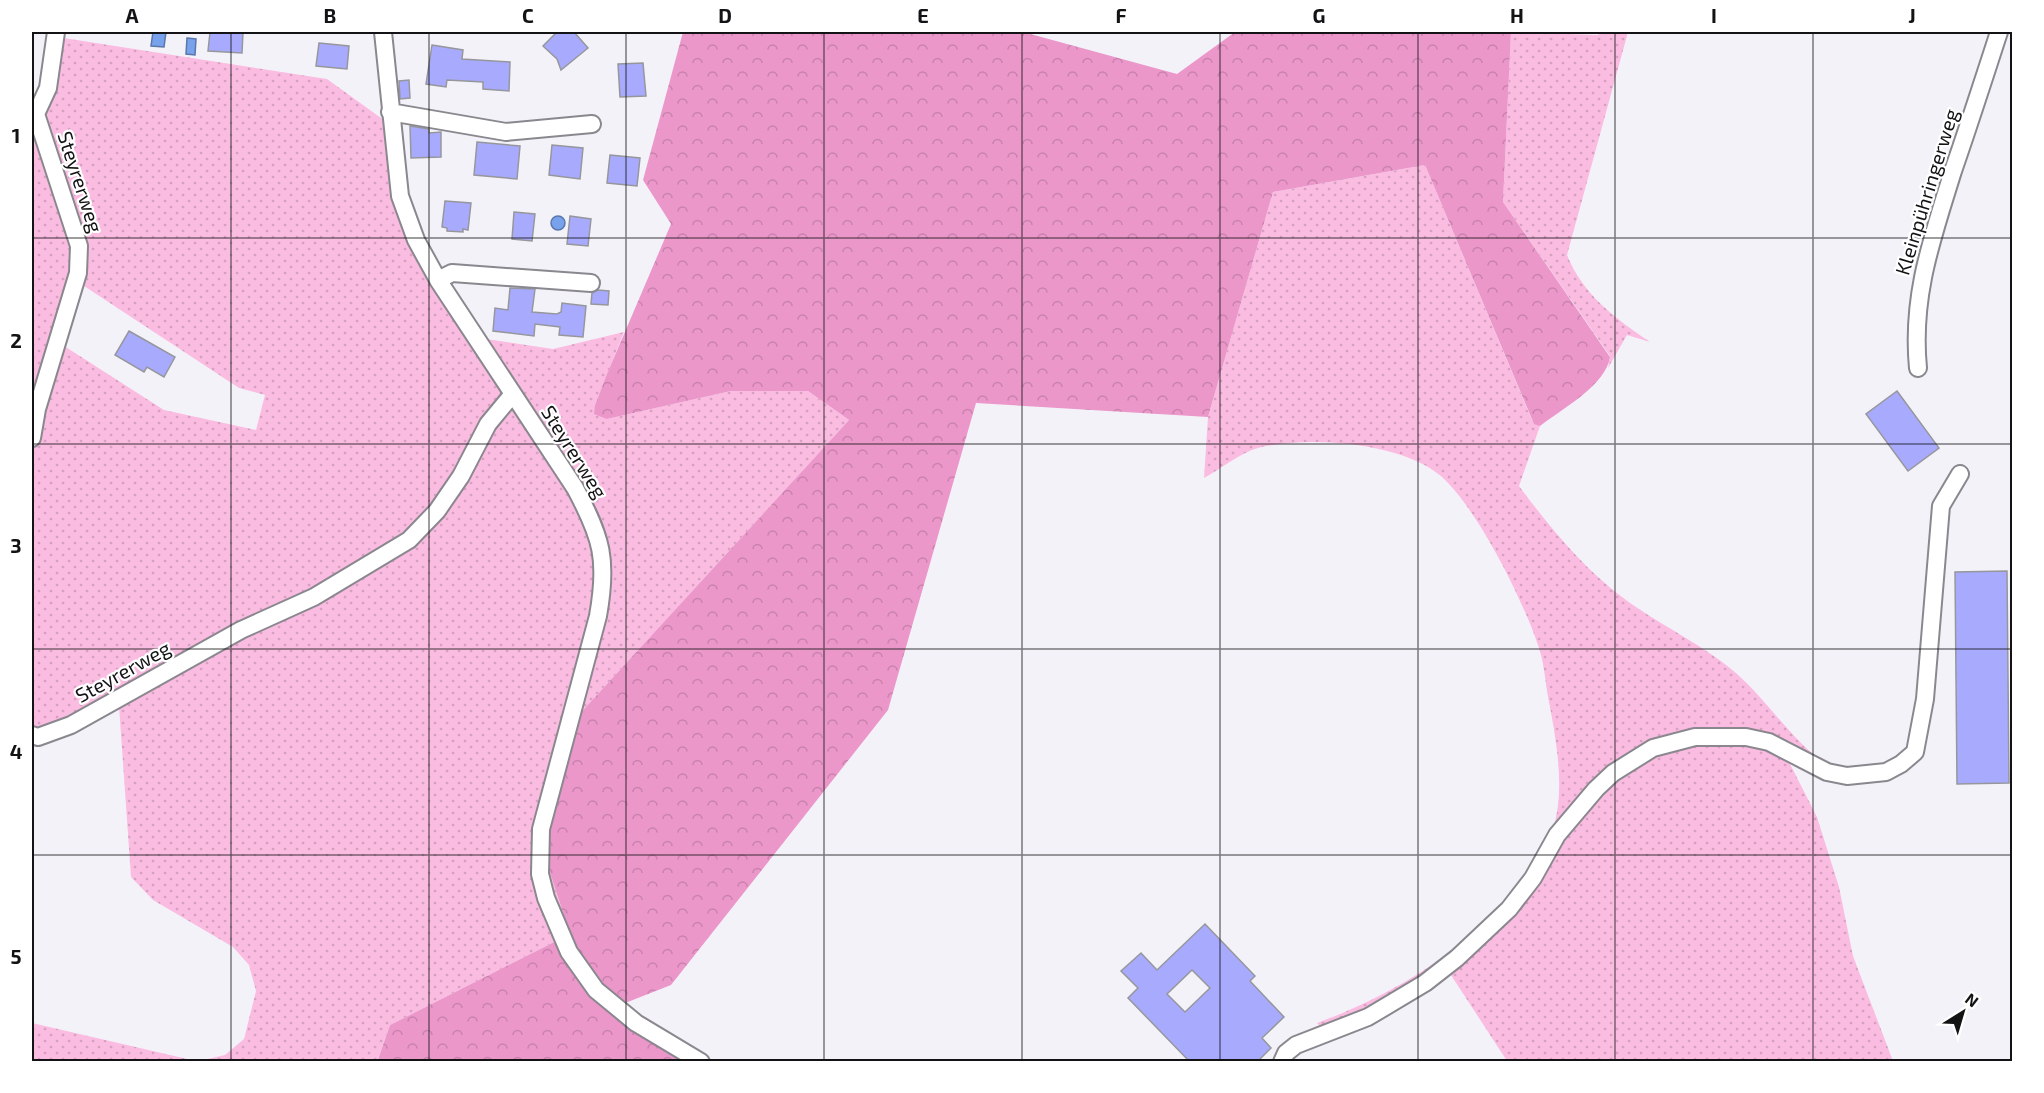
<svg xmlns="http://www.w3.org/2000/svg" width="2044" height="1093" font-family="'Exo 2',sans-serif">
	<defs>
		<pattern id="grass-dots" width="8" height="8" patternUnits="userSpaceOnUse" patternTransform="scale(1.5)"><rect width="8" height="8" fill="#fbbce1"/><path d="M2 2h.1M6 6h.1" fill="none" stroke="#d6a1c0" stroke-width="1.8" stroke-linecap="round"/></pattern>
		<pattern id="forest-crowns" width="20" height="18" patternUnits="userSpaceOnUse" patternTransform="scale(1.5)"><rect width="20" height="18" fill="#eb97ca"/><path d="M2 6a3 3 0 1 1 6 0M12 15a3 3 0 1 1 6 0" fill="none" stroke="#c981ad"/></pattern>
	</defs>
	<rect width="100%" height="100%" fill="#f4f2f9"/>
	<path fill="url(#grass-dots)" fill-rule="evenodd" d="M 1511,32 L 1598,35 L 1600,32 L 1628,32 L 1567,255 C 1583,295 1615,318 1650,342 L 1627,335 L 1608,368 L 1610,356 L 1503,202 Z
		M 51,36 L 327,79 L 399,131 L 407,193 L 435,261 L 486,339 L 553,349 L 624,332 L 595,405 L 607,419 L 731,391 L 808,391 L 849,420 L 562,733 L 538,836 L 570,934 L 390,1025 L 377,1061 L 199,1061 L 225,1055 L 244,1039 L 256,991 L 249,965 L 233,947 L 153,900 L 131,877 L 119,706 L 32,741 L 32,110 L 43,86 ZM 81,284 L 239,388 L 265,395 L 256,430 L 164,410 L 61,344 Z
		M 1425,165 L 1532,420 L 1540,426 L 1519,486 C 1549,526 1582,567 1622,597 C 1659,625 1701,643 1736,673 C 1769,702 1793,743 1830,767 L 1878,769 L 1901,755 L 1910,767 C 1855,791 1847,780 1794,760 L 1790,764 L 1817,817 L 1839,887 L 1853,956 L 1893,1061 L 1507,1061 L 1449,972 L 1330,1037 L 1317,1023 C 1380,1000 1437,967 1487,921 C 1497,913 1508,905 1515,895 C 1528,880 1540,856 1549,838 C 1568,799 1556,738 1548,697 C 1545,680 1544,661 1538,645 C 1522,598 1478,510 1442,477 C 1403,442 1307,435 1258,448 C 1240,453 1221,469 1204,478 L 1208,417 L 1273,192 Z
		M 32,1023 L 196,1061 L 32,1061 Z"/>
	<path fill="url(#forest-crowns)" d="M 683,32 L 1023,32 L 1177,74 L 1235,32 L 1511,32 L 1503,202 L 1610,357 C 1606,385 1562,409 1540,426 L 1534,424 L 1425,165 L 1273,192 L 1208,417 L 976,403 L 888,710 L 671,985 L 615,1007 L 704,1061 L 377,1062 L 390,1025 L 570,934 L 538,836 L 562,733 L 849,420 L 808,391 L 731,391 L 607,419 L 594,414 L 595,405 L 607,374 L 671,224 L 643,180 Z"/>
	<path fill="#79a2ec" stroke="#5a77ab" stroke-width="1.5" d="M 153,32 L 166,32 L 164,47 L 151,46 Z
		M 187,38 L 196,39 L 195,55 L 186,54 Z
		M551 223a7 7 0 1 1 14 0a7 7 0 1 1-14 0Z"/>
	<path fill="#a8aafd" stroke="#96979d" stroke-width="1.5" fill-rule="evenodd" d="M 210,32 L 243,32 L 242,53 L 208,51 Z
		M 557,32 L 574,32 L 588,48 L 561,70 L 557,59 L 543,46 Z
		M 319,43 L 349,46 L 347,69 L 316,66 Z
		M 432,45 L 463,50 L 462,59 L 510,62 L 509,91 L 483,89 L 483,82 L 447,80 L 446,87 L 426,84 Z
		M 643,63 L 646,96 L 620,97 L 618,64 Z
		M 409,80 L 410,98 L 400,99 L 399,81 Z
		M 410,126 L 429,129 L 429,133 L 441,132 L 441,157 L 411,158 Z
		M 477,142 L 520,146 L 517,179 L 474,175 Z
		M 552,145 L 583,148 L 580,179 L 549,175 Z
		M 610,155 L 640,158 L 637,186 L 607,183 Z
		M 445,201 L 471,203 L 468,230 L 463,229 L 463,232 L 447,231 L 447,228 L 442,227 Z
		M 514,212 L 535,214 L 532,241 L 512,239 Z
		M 570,216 L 591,219 L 588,246 L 567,244 Z
		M 510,288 L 535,289 L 532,312 L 557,314 L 561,312 L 562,303 L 586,306 L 583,337 L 559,335 L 560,327 L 535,324 L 534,336 L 493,331 L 495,308 L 508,310 Z
		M 598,290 L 609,291 L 608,305 L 591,304 L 592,293 Z
		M 129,331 L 175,357 L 164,377 L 147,367 L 144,372 L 115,355 Z
		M 1897,391 L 1939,448 L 1908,471 L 1866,414 Z
		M 2007,571 L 2009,783 L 1957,784 L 1955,572 Z
		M 1205,924 L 1255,976 L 1250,981 L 1284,1017 L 1262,1038 L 1271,1048 L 1257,1062 L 1190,1062 L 1128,998 L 1138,988 L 1121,971 L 1141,953 L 1157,970 ZM 1192,970 L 1210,988 L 1185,1012 L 1167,994 Z"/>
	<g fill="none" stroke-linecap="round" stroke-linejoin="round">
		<defs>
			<path id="minor" d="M 383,32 L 400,196 L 416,240 L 438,280 L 575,488 C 602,538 608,560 598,616 L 541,829 L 540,874 L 546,898 L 569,952 L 596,990 L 636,1023 L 701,1062
				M 390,112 L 506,132 L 592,124
				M 36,114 L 48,88 L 56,32
				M 438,280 L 452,273 L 591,283
				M 1918,368 C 1911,296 1932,239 1953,171 C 1969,125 1984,78 1999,32
				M 32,438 L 37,409 L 78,273 L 79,246 L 36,114
				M 32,735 L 38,737 L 71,725 L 241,630 L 314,597 L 409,540 L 437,511 L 461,476 L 488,424 L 512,395
				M 1282,1062 L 1286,1053 L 1296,1045 L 1368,1017 L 1425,983 L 1457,958 L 1509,909 L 1533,878 L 1557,835 L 1596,789 L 1613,773 L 1653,748 L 1695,737 L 1746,737 L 1769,742 L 1827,772 L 1847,776 L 1886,772 L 1901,764 L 1915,752 L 1925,699 L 1941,506 L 1960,474"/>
		</defs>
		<use href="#minor" stroke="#8a888e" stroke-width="20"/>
		<use href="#minor" stroke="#fff" stroke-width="16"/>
	</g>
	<path fill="none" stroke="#131214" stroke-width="1.5" stroke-opacity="0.55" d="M 231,32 L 231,1062M 429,32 L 429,1062M 626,32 L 626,1062M 824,32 L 824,1062M 1022,32 L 1022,1062M 1220,32 L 1220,1062M 1418,32 L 1418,1062M 1615,32 L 1615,1062M 1813,32 L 1813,1062M 32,238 L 2012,238M 32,444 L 2012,444M 32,649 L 2012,649M 32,855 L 2012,855"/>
	<g text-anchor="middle" stroke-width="4.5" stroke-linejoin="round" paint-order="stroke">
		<g font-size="20" fill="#131214" stroke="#fff">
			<text transform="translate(80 182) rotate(72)" y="7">Steyrerweg</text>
			<text transform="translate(1927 192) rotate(-73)" y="7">Kleinpühringerweg</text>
			<text transform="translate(574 452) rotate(58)" y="7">Steyrerweg</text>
			<text transform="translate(123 672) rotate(-29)" y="7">Steyrerweg</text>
		</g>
	</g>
	<rect width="2044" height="1093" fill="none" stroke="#ffffff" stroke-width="66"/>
	<g transform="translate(1963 1012) rotate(37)" stroke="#ffffff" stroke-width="4.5" paint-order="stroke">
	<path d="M0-4.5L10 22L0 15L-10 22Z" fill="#131214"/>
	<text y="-9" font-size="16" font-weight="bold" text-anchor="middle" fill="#131214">N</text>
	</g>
	<rect x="33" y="33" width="1978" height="1027" fill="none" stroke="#131214" stroke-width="2"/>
	<g font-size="20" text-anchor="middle" font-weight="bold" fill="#131214">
		<text x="132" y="23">A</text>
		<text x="330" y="23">B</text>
		<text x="528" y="23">C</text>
		<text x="725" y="23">D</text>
		<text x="923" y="23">E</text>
		<text x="1121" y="23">F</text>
		<text x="1319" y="23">G</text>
		<text x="1517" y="23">H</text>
		<text x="1714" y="23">I</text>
		<text x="1912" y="23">J</text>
		<text x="16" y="143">1</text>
		<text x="16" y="348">2</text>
		<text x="16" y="553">3</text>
		<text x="16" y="759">4</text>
		<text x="16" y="964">5</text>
	</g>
</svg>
